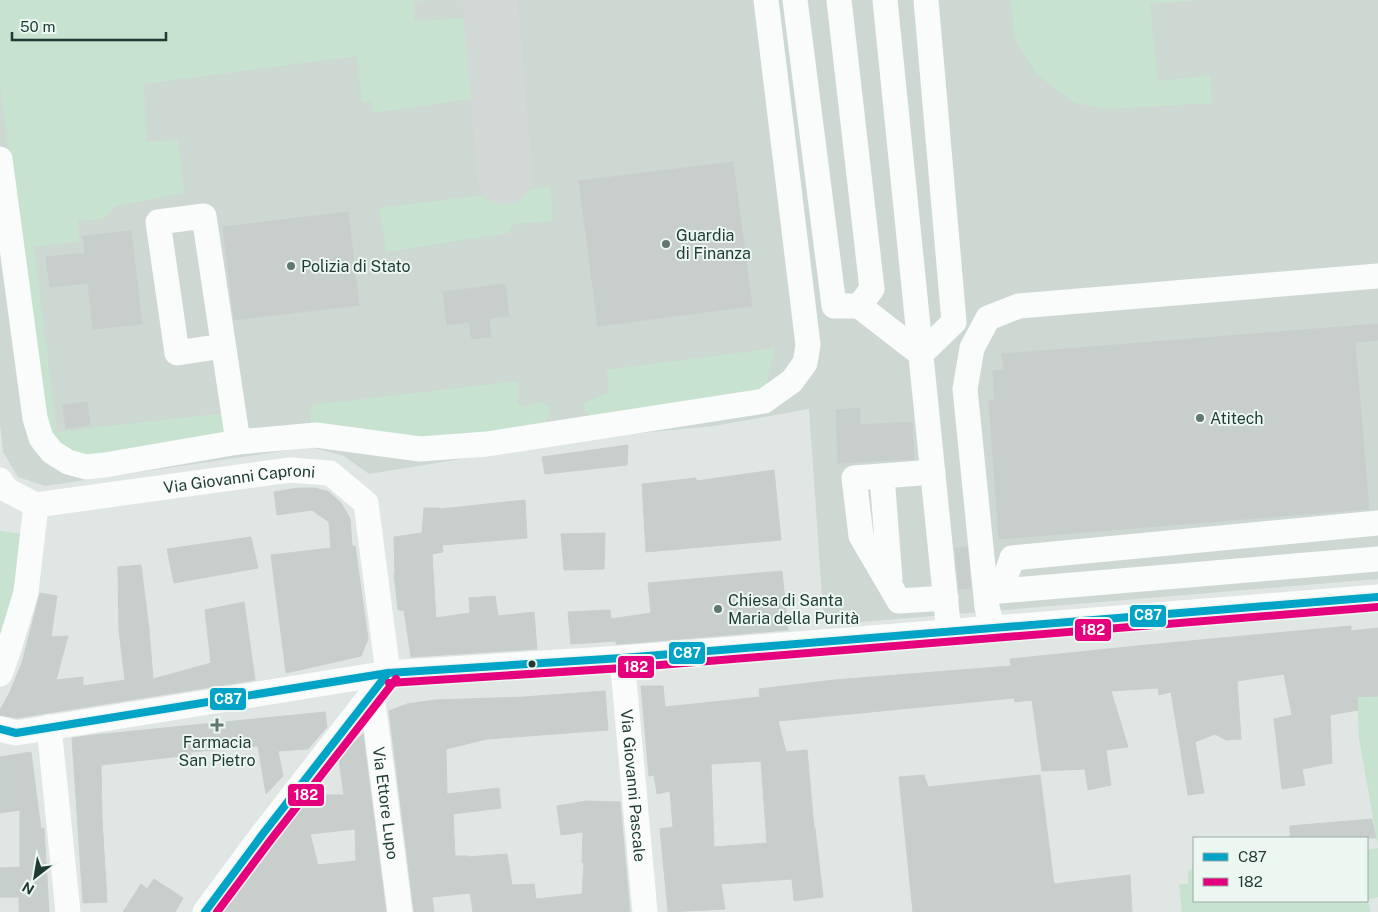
<svg xmlns="http://www.w3.org/2000/svg" width="1378" height="912" font-family="'Public Sans',sans-serif">
	<rect width="100%" height="100%" fill="#e0e6e3"/>
	<path fill="#cdd8d3" d="M 0,0 L 1378,0 L 1378,579 L 824,625 L 809,409 L 714,426 L 589,438 L 369,474 L 344,456 L 310,447 L 45,486 L 18,477 L 3,452 L 0,424 Z"/>
	<path fill="#c7e2cf" d="M 0,0 L 437,0 L 414,1 L 414,21 L 470,18 L 475,98 L 373,113 L 371,101 L 362,103 L 357,56 L 144,84 L 147,142 L 178,140 L 184,193 L 115,206 L 104,219 L 78,221 L 79,241 L 34,247 L 57,432 L 225,413 L 229,436 L 98,457 L 73,454 L 45,433 L 0,84 Z
		M 1010,0 L 1200,0 L 1150,4 L 1158,81 L 1210,76 L 1212,103 L 1107,109 L 1075,103 L 1036,74 L 1015,39 Z
		M 550,187 L 553,221 L 514,224 L 508,233 L 386,252 L 379,208 Z
		M 775,348 L 766,387 L 760,395 L 592,420 L 582,404 L 608,393 L 607,370 Z
		M 518,381 L 518,404 L 524,407 L 540,402 L 551,408 L 544,428 L 418,440 L 311,427 L 311,405 Z
		M 0,531 L 22,534 L 12,602 L 0,635 Z
		M 1378,696 L 1378,846 L 1359,738 L 1357,698 Z
		M 1378,848 L 1378,897 L 1367,900 L 1371,912 L 1182,912 L 1179,884 L 1188,884 L 1188,870 L 1194,869 L 1194,901 L 1367,901 L 1367,850 Z"/>
	<g fill="none" stroke-linecap="round" stroke-linejoin="round">
		<path stroke="#d2d8d6" stroke-width="55" d="M 490,0 L 505,177"/>
	</g>
	<path fill="#c7cecb" stroke="#c8cfcc" fill-rule="evenodd" d="M 733,162 L 752,306 L 598,326 L 579,181 Z
		M 348,212 L 359,305 L 234,320 L 223,227 Z
		M 131,231 L 142,324 L 93,329 L 88,283 L 50,287 L 46,257 L 85,253 L 83,236 Z
		M 505,284 L 509,316 L 489,318 L 491,337 L 472,339 L 469,322 L 447,325 L 443,292 Z
		M 1378,324 L 1378,340 L 1355,342 L 1369,509 L 999,539 L 989,401 L 995,401 L 993,371 L 1004,370 L 1002,354 Z
		M 87,402 L 90,425 L 66,428 L 63,405 Z
		M 860,408 L 860,425 L 912,422 L 914,459 L 838,463 L 836,410 Z
		M 628,445 L 627,465 L 545,474 L 542,457 Z
		M 774,470 L 781,540 L 646,552 L 642,484 L 696,478 L 696,481 Z
		M 298,488 L 315,488 L 329,492 L 341,503 L 350,518 L 352,546 L 355,546 L 368,639 L 361,656 L 286,673 L 271,555 L 331,548 L 329,522 L 312,510 L 277,515 L 274,492 Z
		M 525,500 L 527,538 L 442,545 L 443,552 L 432,554 L 436,618 L 470,613 L 469,598 L 495,596 L 498,616 L 534,612 L 537,649 L 411,657 L 404,610 L 398,610 L 394,573 L 395,573 L 394,537 L 422,533 L 424,508 L 439,508 L 440,509 Z
		M 605,533 L 604,569 L 564,570 L 561,534 Z
		M 251,537 L 258,568 L 174,583 L 167,549 Z
		M 967,547 L 971,588 L 959,589 L 955,548 Z
		M 141,565 L 149,629 L 153,679 L 211,663 L 205,610 L 244,602 L 255,680 L 17,718 L 0,715 L 0,710 L 9,694 L 22,663 L 40,593 L 57,596 L 51,637 L 68,636 L 56,680 L 83,677 L 83,686 L 125,680 L 119,631 L 118,567 Z
		M 782,571 L 788,630 L 621,644 L 616,644 L 616,641 L 571,644 L 568,612 L 610,610 L 611,619 L 651,613 L 648,583 Z
		M 1351,626 L 1351,631 L 1378,628 L 1378,696 L 1357,697 L 1358,710 L 1330,715 L 1332,763 L 1302,769 L 1305,785 L 1282,789 L 1274,719 L 1292,715 L 1284,674 L 1237,681 L 1241,739 L 1226,740 L 1215,734 L 1195,742 L 1204,793 L 1188,795 L 1171,692 L 1159,695 L 1158,688 L 1111,691 L 1128,747 L 1106,750 L 1111,785 L 1088,790 L 1085,769 L 1042,771 L 1032,700 L 1015,702 L 1014,698 L 778,721 L 786,752 L 807,750 L 814,828 L 815,828 L 823,897 L 794,901 L 792,879 L 721,884 L 725,909 L 668,912 L 660,829 L 673,827 L 670,791 L 657,794 L 654,775 L 649,776 L 641,686 L 663,686 L 665,707 L 760,697 L 759,689 L 834,680 L 1011,666 L 1010,659 L 1147,645 ZM 761,761 L 767,843 L 714,847 L 711,764 Z
		M 605,691 L 608,730 L 487,739 L 446,749 L 447,794 L 499,788 L 501,808 L 453,814 L 455,856 L 468,856 L 468,857 L 507,854 L 512,885 L 534,884 L 536,899 L 582,894 L 584,863 L 582,863 L 583,832 L 561,835 L 557,806 L 587,801 L 620,802 L 630,912 L 473,912 L 470,893 L 432,897 L 434,912 L 414,912 L 389,711 L 407,704 L 435,700 L 524,697 Z
		M 325,712 L 327,727 L 308,749 L 278,751 L 283,776 L 266,794 L 258,746 L 190,752 L 191,755 L 101,765 L 102,819 L 107,902 L 83,903 L 72,738 L 94,735 Z
		M 363,734 L 386,912 L 223,912 L 311,795 L 344,795 L 339,760 L 347,749 ZM 355,829 L 356,861 L 318,865 L 310,834 Z
		M 31,752 L 41,829 L 44,828 L 49,912 L 19,912 L 19,897 L 0,897 L 0,868 L 20,867 L 20,810 L 0,813 L 0,757 Z
		M 924,775 L 928,787 L 1040,775 L 1054,884 L 1130,875 L 1132,912 L 913,912 L 899,777 Z
		M 1372,819 L 1376,838 L 1290,838 L 1290,826 Z
		M 154,879 L 183,898 L 175,912 L 123,912 L 141,884 L 147,889 Z"/>
	<g fill="none" stroke-linecap="round" stroke-linejoin="round">
		<g stroke="#fafbfb" stroke-width="25">
			<path d="M 795,0 L 834,306 L 859,306 L 921,354"/>
			<path d="M 839,0 L 872,289 L 859,306"/>
			<path d="M 885,0 L 949,633"/>
			<path d="M 0,159 L 35,418 L 41,438 L 52,452 L 68,462 L 86,467 L 105,465 L 238,442 L 204,216 L 158,222 L 177,353 L 223,346"/>
			<path d="M 921,354 L 954,322 L 926,0"/>
			<path d="M 238,442 L 316,435 L 420,449 L 487,444 L 764,401 L 792,381 L 805,363 L 808,345 L 766,0"/>
			<path d="M 882,476 L 854,478 L 861,536 L 899,601 L 946,598"/>
			<path id="s1" d="M 0,480 L 7,490 L 36,505 L 290,470 L 330,473 L 366,503 L 388,673"/>
			<path d="M 1378,523 L 1012,558 L 1001,591 L 1378,559"/>
			<path d="M 890,579 L 882,476 L 933,472"/>
			<path d="M 992,628 L 987,607 L 965,389 L 972,348 L 988,318 L 1019,306 L 1378,276"/>
			<path id="s2" d="M 622,658 L 645,912"/>
			<path d="M 0,674 L 8,652 L 26,592 L 36,505"/>
			<path id="s3" d="M 372,695 L 400,912"/>
			<path d="M 49,727 L 68,912"/>
			<path d="M 0,729 L 16,733 L 388,673 L 622,658 L 1378,597"/>
			<path d="M 205,912 L 262,835 L 388,673"/>
		</g>
		<defs>
			<path id="bus-1" d="M 0,729 L 16,733 L 388,673 L 622,658 L 1378,597
				M 205,912 L 262,835 L 388,673"/>
			<path id="bus-2" d="M 389,683 L 623,668 L 1378,607
				M 217,912 L 270,841 L 396,679"/>
		</defs>
		<use href="#bus-1" stroke="#edf7f2" stroke-width="11"/>
		<use href="#bus-2" stroke="#edf7f2" stroke-width="11"/>
		<use href="#bus-1" stroke="#01a4c6" stroke-width="8"/>
		<use href="#bus-2" stroke="#e5007d" stroke-width="8"/>
	</g>
	<g fill="#617771" stroke="#edf7f2" stroke-width="2">
		<circle cx="666" cy="244" r="5"/>
		<circle cx="291" cy="266" r="5"/>
		<circle cx="1200" cy="418" r="5"/>
		<circle cx="718" cy="609" r="5"/>
		<path d="M214.5 717.5h5v5h5v5h-5v5h-5v-5h-5v-5h5z"/>
	</g>
	<circle fill="#1d3b33" stroke="#edf7f2" stroke-width="2" cx="532" cy="664" r="4.5"/>
	<g text-anchor="middle" stroke-width="4" stroke-linejoin="round" paint-order="stroke">
		<g font-size="16" fill="#1d3b33" stroke="#edf7f2" text-anchor="start">
			<text x="676" y="241">Guardia<tspan x="676" dy="18">di Finanza</tspan></text>
			<text x="301" y="272">Polizia di Stato</text>
			<text x="1210" y="424">Atitech</text>
			<text x="728" y="606">Chiesa di Santa<tspan x="728" dy="18">Maria della Purità</tspan></text>
			<text x="217" y="748" text-anchor="middle">Farmacia<tspan x="217" dy="18">San Pietro</tspan></text>
		</g>
		<g font-size="16" fill="#1d3b33" stroke="#edf7f2">
			<text dy="6" stroke="none"><textPath href="#s1" startOffset="250">Via Giovanni Caproni</textPath></text>
			<text dy="6" stroke="none"><textPath href="#s2" startOffset="128">Via Giovanni Pascale</textPath></text>
			<text dy="6" stroke="none"><textPath href="#s3" startOffset="109">Via Ettore Lupo</textPath></text>
		</g>
	</g>
	<g stroke="#edf7f2" stroke-width="2">
		<rect x="1129" y="604" width="38" height="24" rx="5" fill="#01a4c6"/>
		<rect x="1074" y="618" width="38" height="24" rx="5" fill="#e5007d"/>
		<rect x="668" y="641" width="38" height="24" rx="5" fill="#01a4c6"/>
		<rect x="617" y="655" width="38" height="24" rx="5" fill="#e5007d"/>
		<rect x="209" y="687" width="38" height="24" rx="5" fill="#01a4c6"/>
		<rect x="287" y="783" width="38" height="24" rx="5" fill="#e5007d"/>
	</g>
	<g font-size="14" text-anchor="middle" font-weight="bold" fill="#fff">
		<text x="1148" y="620">C87</text>
		<text x="1093" y="635">182</text>
		<text x="687" y="658">C87</text>
		<text x="636" y="672">182</text>
		<text x="228" y="704">C87</text>
		<text x="306" y="800">182</text>
	</g>
	<rect x="1193" y="837" width="175" height="65" fill="#edf7f2" stroke="#9aaca6"/>
	<rect x="1203" y="853" width="25" height="8" fill="#01a4c6" stroke="#9aaca6"/>
	<text x="1238" y="862" font-size="15" fill="#1d3b33">C87</text>
	<rect x="1203" y="878" width="25" height="8" fill="#e5007d" stroke="#9aaca6"/>
	<text x="1238" y="887" font-size="15" fill="#1d3b33">182</text>
	<g transform="translate(35 877) rotate(211)" stroke="#edf7f2" stroke-width="4" paint-order="stroke">
	<path d="M0-4L9 19L0 12L-9 19Z" fill="#1d3b33"/>
	<text y="-8" font-size="14" font-weight="bold" text-anchor="middle" fill="#1d3b33">N</text>
	</g>
	<path d="M12 32v8h154v-8" fill="none" stroke="#1d3b33" stroke-width="2.5"/>
	<text x="20" y="32" font-size="15" fill="#1d3b33" stroke="#edf7f2" stroke-width="4" paint-order="stroke">50 m</text>
</svg>
